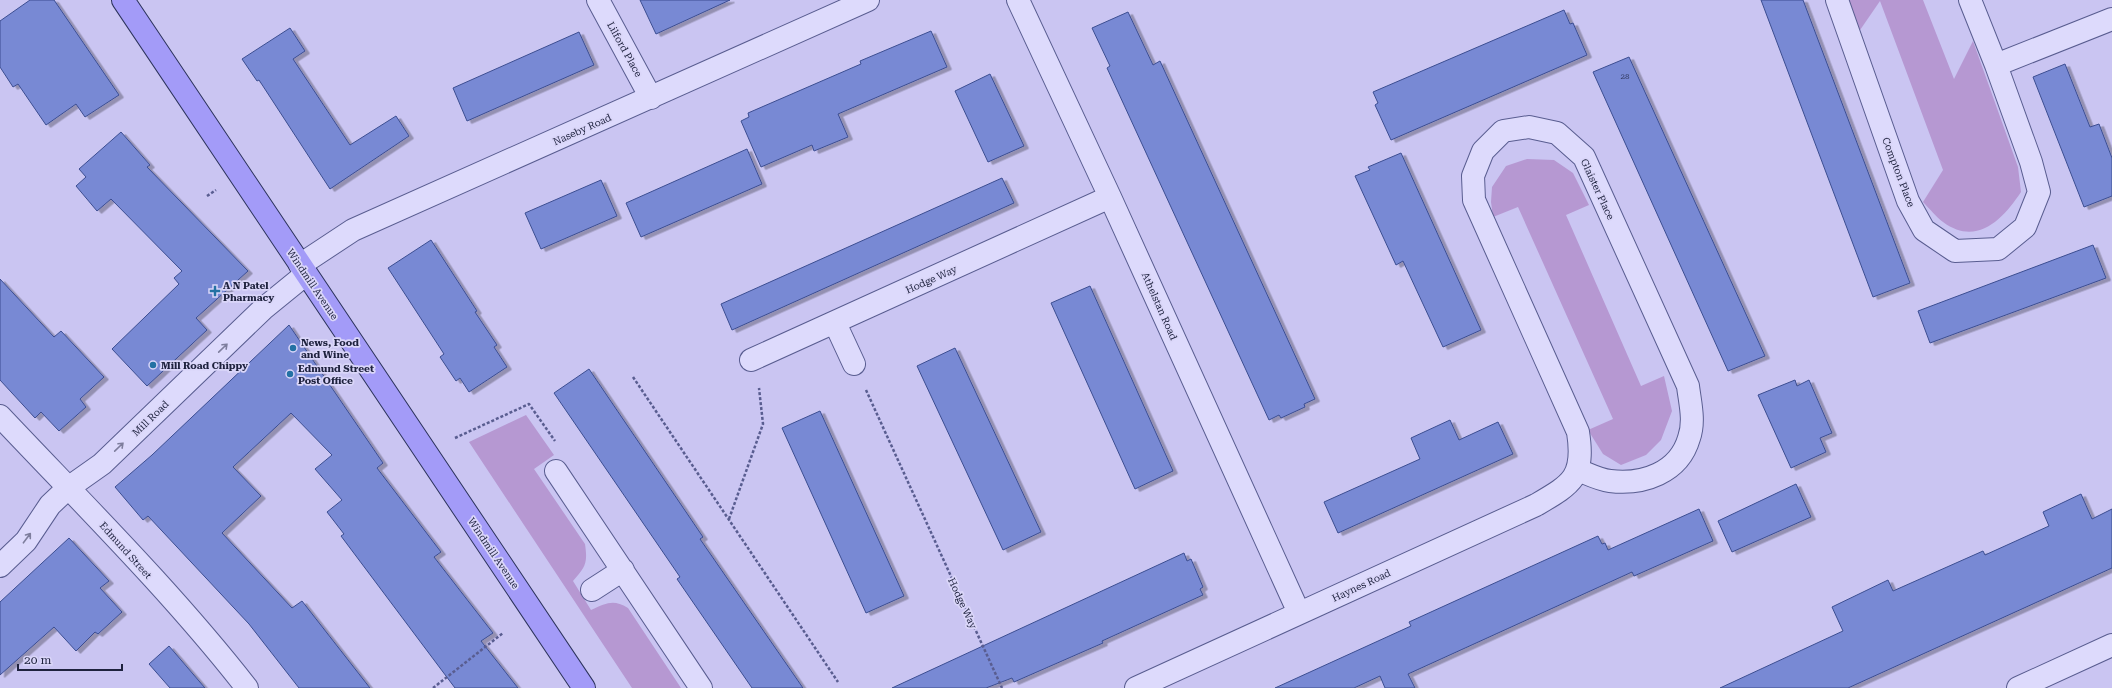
<svg xmlns="http://www.w3.org/2000/svg" width="2112" height="688" font-family="'Roboto Serif',serif">
	<defs>
		<filter id="shadow"><feDropShadow dx="4.5" dy="2.5" stdDeviation="0" flood-color="#0004"/></filter>
	</defs>
	<rect width="100%" height="100%" fill="#cac5f2"/>
	<path fill="#b698d2" d="M 1849,0 L 1923,0 L 1954,79 L 1973,41 L 2018,167 L 2021,192 C 2003,219 1977,247 1943,222 C 1936,217 1930,209 1923,202 L 1943,170 L 1880,1 L 1858,33 Z
		M 1527,159 L 1554,160 L 1573,173 L 1589,205 L 1566,215 L 1641,386 L 1664,376 L 1672,411 L 1661,440 L 1646,455 L 1621,465 L 1603,454 L 1588,430 L 1613,419 L 1518,207 L 1493,217 L 1491,202 L 1492,187 L 1506,166 Z
		M 526,415 L 554,455 L 534,469 L 585,544 C 588,564 585,567 573,581 L 591,610 C 607,603 613,599 628,608 L 681,688 L 632,688 L 469,442 Z"/>
	<path fill="#7889d4" stroke="#3c4e91" filter="url(#shadow)" d="M 30,0 L 54,0 L 119,95 L 85,117 L 76,104 L 46,125 L 18,84 L 13,87 L 0,67 L 0,21 Z
		M 640,0 L 730,0 L 656,34 Z
		M 1761,0 L 1803,0 L 1910,283 L 1873,297 Z
		M 1564,10 L 1570,24 L 1573,23 L 1587,55 L 1391,140 L 1375,105 L 1378,103 L 1373,92 Z
		M 1128,12 L 1153,65 L 1160,61 L 1315,399 L 1304,404 L 1305,407 L 1281,418 L 1279,415 L 1269,420 L 1107,68 L 1110,66 L 1092,28 Z
		M 290,28 L 305,51 L 293,59 L 350,145 L 396,116 L 409,136 L 330,189 L 259,80 L 257,81 L 242,59 Z
		M 931,31 L 947,67 L 838,114 L 848,137 L 814,151 L 812,145 L 761,167 L 741,121 L 749,117 L 748,113 L 861,64 L 860,61 Z
		M 579,32 L 594,65 L 467,121 L 453,88 Z
		M 1629,57 L 1765,356 L 1728,371 L 1593,72 Z
		M 2065,64 L 2090,127 L 2099,124 L 2112,158 L 2112,196 L 2084,207 L 2033,77 Z
		M 990,74 L 1024,146 L 988,162 L 955,91 Z
		M 121,132 L 150,165 L 147,167 L 248,271 L 196,318 L 207,330 L 147,386 L 112,349 L 179,284 L 174,278 L 182,271 L 111,199 L 97,211 L 76,186 L 86,177 L 79,169 Z
		M 747,149 L 762,184 L 641,237 L 626,203 Z
		M 1401,153 L 1481,330 L 1443,347 L 1403,261 L 1396,265 L 1355,176 L 1370,170 L 1368,167 Z
		M 1002,178 L 1014,203 L 732,330 L 721,304 Z
		M 601,180 L 617,216 L 541,249 L 525,213 Z
		M 431,240 L 477,311 L 475,312 L 497,345 L 494,347 L 507,367 L 469,392 L 460,378 L 456,381 L 440,357 L 444,354 L 388,268 Z
		M 2093,245 L 2106,278 L 1930,343 L 1918,311 Z
		M 0,279 L 54,337 L 61,331 L 104,377 L 80,399 L 86,407 L 59,431 L 41,412 L 35,418 L 0,380 Z
		M 1090,286 L 1173,471 L 1135,489 L 1051,303 Z
		M 289,325 L 383,463 L 377,468 L 441,552 L 434,557 L 493,633 L 481,641 L 518,688 L 455,688 L 341,536 L 344,534 L 327,512 L 342,500 L 315,469 L 332,455 L 291,413 L 233,467 L 261,496 L 222,533 L 292,608 L 302,601 L 370,688 L 299,688 L 249,624 L 148,516 L 143,520 L 115,487 L 152,455 Z
		M 955,348 L 1041,532 L 1003,550 L 917,366 Z
		M 589,369 L 703,537 L 700,539 L 803,688 L 752,688 L 677,579 L 680,577 L 554,393 Z
		M 1795,380 L 1797,386 L 1809,380 L 1832,433 L 1820,438 L 1826,452 L 1791,468 L 1758,395 Z
		M 820,411 L 904,596 L 866,613 L 782,428 Z
		M 1450,420 L 1459,440 L 1498,422 L 1513,454 L 1338,533 L 1324,502 L 1420,459 L 1411,438 Z
		M 1796,484 L 1811,517 L 1732,552 L 1718,521 Z
		M 2081,494 L 2092,519 L 2112,509 L 2112,568 L 1848,688 L 1720,688 L 1843,631 L 1832,607 L 1888,580 L 1893,591 L 1983,551 L 1985,555 L 2049,526 L 2043,512 Z
		M 1699,509 L 1713,541 L 1634,576 L 1632,572 L 1408,674 L 1415,688 L 1385,688 L 1380,676 L 1354,688 L 1275,688 L 1411,626 L 1409,622 L 1598,536 L 1602,544 L 1605,543 L 1608,550 Z
		M 69,538 L 109,581 L 100,588 L 122,612 L 98,634 L 95,632 L 76,651 L 54,627 L 0,675 L 0,602 Z
		M 1184,553 L 1187,561 L 1191,559 L 1203,587 L 1200,589 L 1203,595 L 1102,641 L 1103,643 L 1014,682 L 1012,678 L 986,688 L 892,688 Z
		M 169,646 L 205,688 L 170,688 L 149,664 Z"/>
	<g fill="none" stroke-linecap="round" stroke-linejoin="round">
		<defs>
			<path id="minor" d="M 598,0 L 651,98
				M 1018,0 L 1110,197 L 1299,613
				M 1837,0 L 1908,201 L 1924,230 L 1955,251 L 1998,249 L 2025,227 L 2039,192 L 2031,162 L 1996,65
				M 1970,0 L 1996,65 L 2112,19
				M 300,265 L 353,230 L 868,0
				M 835,323 L 854,364
				M 751,360 L 1110,197
				M 0,416 C 84,505 172,592 247,688
				M 556,471 L 701,688
				M 0,566 L 26,541 L 50,505 L 68,488 L 102,464 L 263,309 L 306,274
				M 592,590 L 623,570
				M 1136,688 L 1536,505 C 1572,484 1585,477 1578,432 L 1474,200 L 1473,176 L 1483,151 L 1503,131 L 1529,127 L 1557,133 L 1584,157 L 1688,386 C 1690,403 1695,421 1689,438 C 1679,473 1643,485 1610,481 C 1600,480 1588,474 1578,470
				M 2018,688 L 2112,645"/>
			<path id="major" d="M 123,0 L 584,688"/>
		</defs>
		<use href="#minor" stroke="#595d90" stroke-width="24"/>
		<use href="#major" stroke="#2d345d" stroke-width="24"/>
		<path stroke="#595d90" stroke-width="2.5" stroke-dasharray="3 2" stroke-linecap="butt" d="M 207,196 L 216,190
			M 633,377 L 838,682
			M 866,390 L 1002,688
			M 455,438 L 529,404 L 555,441
			M 729,519 L 763,424 L 759,388
			M 433,688 L 503,633"/>
		<use href="#minor" stroke="#dddafc" stroke-width="22"/>
		<use href="#major" stroke="#a39bf8" stroke-width="22"/>
	</g>
	<defs><path id="oneway-shaft" d="M-6 0H5M1.5-3L5.5 0L1.5 3" fill="none" stroke-width="1.6" stroke-linecap="round" stroke-linejoin="round"/></defs>
	<g stroke="#7e7e9d">
		<use href="#oneway-shaft" transform="translate(223 348) rotate(-44)"/>
		<use href="#oneway-shaft" transform="translate(119 447) rotate(-44)"/>
		<use href="#oneway-shaft" transform="translate(27 538) rotate(-53)"/>
	</g>
	<g fill="#2371a4" stroke="#dad6f9" stroke-width="1.5">
		<path d="M213 285h4v4h4v4h-4v4h-4v-4h-4v-4h4z"/>
		<circle cx="293" cy="348" r="4"/>
		<circle cx="153" cy="365" r="4"/>
		<circle cx="290" cy="374" r="4"/>
	</g>
	<g text-anchor="middle" stroke-width="3.5" stroke-linejoin="round" paint-order="stroke">
		<g font-size="8" fill="#343c64">
			<text x="1625" y="79">28</text>
		</g>
		<g font-size="10" fill="#1e223e" stroke="#dad6f9">
			<text transform="translate(625 49) rotate(61)" y="4">Lilford Place</text>
			<text transform="translate(582 129) rotate(-24)" y="4">Naseby Road</text>
			<text transform="translate(1899 172) rotate(69)" y="4">Compton Place</text>
			<text transform="translate(1598 189) rotate(65)" y="4">Glaister Place</text>
			<text transform="translate(931 279) rotate(-24)" y="4">Hodge Way</text>
			<text transform="translate(313 284) rotate(56)" y="4">Windmill Avenue</text>
			<text transform="translate(1160 306) rotate(66)" y="4">Athelstan Road</text>
			<text transform="translate(150 418) rotate(-44)" y="4">Mill Road</text>
			<text transform="translate(126 550) rotate(48)" y="4">Edmund Street</text>
			<text transform="translate(494 553) rotate(56)" y="4">Windmill Avenue</text>
			<text transform="translate(1361 585) rotate(-25)" y="4">Haynes Road</text>
			<text transform="translate(963 603) rotate(65)" y="4">Hodge Way</text>
		</g>
		<g font-size="10" font-weight="bold" fill="#1e223e" stroke="#dad6f9" text-anchor="start">
			<text x="223" y="289">A N Patel<tspan x="223" dy="12">Pharmacy</tspan></text>
			<text x="301" y="346">News, Food<tspan x="301" dy="12">and Wine</tspan></text>
			<text x="161" y="369">Mill Road Chippy</text>
			<text x="298" y="372">Edmund Street<tspan x="298" dy="12">Post Office</tspan></text>
		</g>
	</g>
	<path d="M18 664v6h104v-6" fill="none" stroke="#1e223e" stroke-width="2"/>
	<text x="24" y="664" font-size="12" fill="#1e223e" stroke="#dad6f9" stroke-width="3" paint-order="stroke">20 m</text>
</svg>
